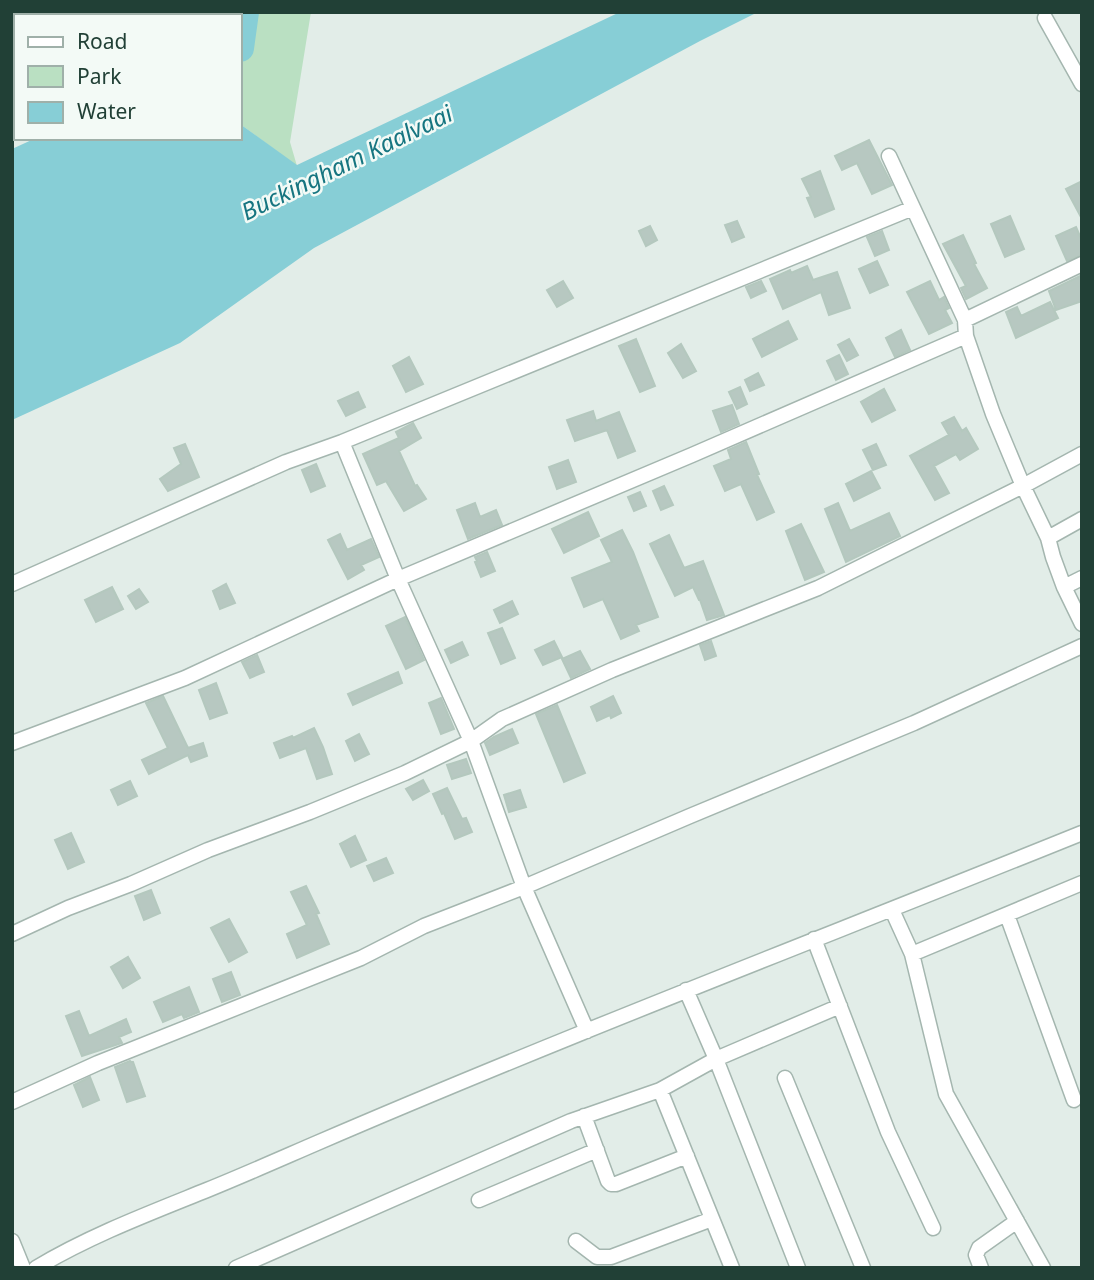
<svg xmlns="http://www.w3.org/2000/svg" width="1094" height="1280" font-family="'Noto Sans',sans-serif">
	<rect width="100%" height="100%" fill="#e2ede8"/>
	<path fill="#bae0c2" d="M 185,12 L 311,12 L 290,142 L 297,166 L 240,124 L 240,16 L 185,16 Z"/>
	<path fill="#87ced6" d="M 620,12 L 758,12 L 700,41 L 314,248 L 180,343 L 12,420 L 12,149 L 36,138 L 240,138 L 240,124 L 297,165 Z"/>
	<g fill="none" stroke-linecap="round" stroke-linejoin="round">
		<path stroke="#87ced6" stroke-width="28" d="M 240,48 L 245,12"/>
	</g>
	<path fill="#b7c8c1" stroke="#b4c8be" stroke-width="2" d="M 869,140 L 892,185 L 872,194 L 857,163 L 842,170 L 835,156 Z
		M 820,171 L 834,209 L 815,217 L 807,198 L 811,197 L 802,179 Z
		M 1082,181 L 1082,219 L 1066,189 Z
		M 1010,216 L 1024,249 L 1005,257 L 991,224 Z
		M 737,221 L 744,237 L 732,242 L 725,225 Z
		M 650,226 L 657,240 L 646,246 L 639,231 Z
		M 1076,227 L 1082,241 L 1082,255 L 1067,261 L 1056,236 Z
		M 882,231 L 889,250 L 875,256 L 867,237 Z
		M 963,235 L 976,263 L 974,264 L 987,288 L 966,299 L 961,288 L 966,286 L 943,244 Z
		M 877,261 L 888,285 L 870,293 L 859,269 Z
		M 807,266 L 813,280 L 837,272 L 850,308 L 829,315 L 821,292 L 783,309 L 770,279 L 790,270 L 791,273 Z
		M 1082,275 L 1082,301 L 1056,310 L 1049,291 Z
		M 563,281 L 573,298 L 557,307 L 547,290 Z
		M 761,281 L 766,291 L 751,298 L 746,287 Z
		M 930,281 L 939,300 L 944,297 L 949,308 L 945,310 L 952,323 L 929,334 L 907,292 Z
		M 1050,302 L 1058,318 L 1016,338 L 1006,312 L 1017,307 L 1021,316 Z
		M 788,321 L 797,339 L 762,357 L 753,339 Z
		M 901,330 L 910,350 L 895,357 L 886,338 Z
		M 636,339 L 655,386 L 640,392 L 619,346 Z
		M 849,339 L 858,355 L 847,361 L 838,345 Z
		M 681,344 L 696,371 L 683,378 L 668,353 Z
		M 839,355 L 848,374 L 836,380 L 827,361 Z
		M 409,357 L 423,384 L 406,392 L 393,366 Z
		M 758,373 L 764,385 L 750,391 L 745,380 Z
		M 740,387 L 747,404 L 737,409 L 729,392 Z
		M 884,389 L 895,410 L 872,422 L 861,402 Z
		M 358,392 L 365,407 L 346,416 L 338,401 Z
		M 732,405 L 739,424 L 721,432 L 713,411 Z
		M 593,411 L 596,421 L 619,412 L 635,451 L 618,458 L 607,430 L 575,441 L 567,420 Z
		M 954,417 L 962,431 L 966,428 L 978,449 L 960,460 L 956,454 L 934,466 L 949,493 L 935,500 L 910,456 L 949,435 L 942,423 Z
		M 413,423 L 421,438 L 399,451 L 415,486 L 417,485 L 426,499 L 404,511 L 386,481 L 377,485 L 363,454 L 399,438 L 396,432 Z
		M 746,442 L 759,474 L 757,475 L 774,512 L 757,520 L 741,484 L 725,491 L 714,466 L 731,459 L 728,450 Z
		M 185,444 L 199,477 L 168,491 L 160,479 L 181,464 L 174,448 Z
		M 876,444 L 886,465 L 873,470 L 863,450 Z
		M 568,460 L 576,482 L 557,489 L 549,467 Z
		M 316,464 L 325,486 L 311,492 L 302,470 Z
		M 871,471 L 880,488 L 854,501 L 846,484 Z
		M 664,486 L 673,505 L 661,510 L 653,491 Z
		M 640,492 L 646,506 L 634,511 L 628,497 Z
		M 475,503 L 480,517 L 496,510 L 502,525 L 468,539 L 457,510 Z
		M 838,503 L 850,531 L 889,513 L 900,536 L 846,562 L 825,509 Z
		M 588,512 L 599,536 L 564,553 L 552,529 Z
		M 801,524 L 824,572 L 805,580 L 786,531 Z
		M 622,530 L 633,552 L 658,617 L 636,625 L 639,631 L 621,639 L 603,599 L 584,607 L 572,578 L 612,562 L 601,540 Z
		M 340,534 L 347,550 L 371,539 L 379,557 L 361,565 L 364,570 L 348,579 L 328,540 Z
		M 669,535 L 684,568 L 703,561 L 724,615 L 707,620 L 700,600 L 699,600 L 693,587 L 675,596 L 650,544 Z
		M 487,552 L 495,571 L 481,577 L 475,562 L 477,561 L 475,557 Z
		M 226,584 L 235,603 L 220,609 L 213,591 Z
		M 112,587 L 123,609 L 96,622 L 85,600 Z
		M 139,589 L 148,602 L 136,609 L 128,596 Z
		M 512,601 L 518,614 L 500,623 L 494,610 Z
		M 405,617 L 424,660 L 406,669 L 386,626 Z
		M 502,628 L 515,658 L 501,664 L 488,633 Z
		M 554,641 L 562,657 L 543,665 L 535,650 Z
		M 711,641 L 716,656 L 705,660 L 700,645 Z
		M 462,642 L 468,655 L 451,663 L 445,650 Z
		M 580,651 L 590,669 L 571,678 L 562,659 Z
		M 257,655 L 264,672 L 250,678 L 242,662 Z
		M 398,672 L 402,683 L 353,705 L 348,694 Z
		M 216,683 L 227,713 L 210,719 L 199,690 Z
		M 163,696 L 188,748 L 203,743 L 207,756 L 191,762 L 188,755 L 149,774 L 142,760 L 168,748 L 146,703 Z
		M 613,696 L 621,713 L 611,718 L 610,715 L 597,721 L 591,707 Z
		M 441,698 L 454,729 L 441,734 L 429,703 Z
		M 557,705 L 585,773 L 564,782 L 536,714 Z
		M 314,728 L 323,747 L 332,774 L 317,779 L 306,748 L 280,758 L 274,743 L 292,736 L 293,738 Z
		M 512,729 L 518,743 L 490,755 L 485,743 L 494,737 Z
		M 359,734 L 369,754 L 355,761 L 346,741 Z
		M 466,759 L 471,773 L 452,779 L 447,765 Z
		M 423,780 L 429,791 L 413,800 L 406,789 Z
		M 130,781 L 137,796 L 118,805 L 111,790 Z
		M 447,788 L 462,819 L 466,818 L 472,832 L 455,839 L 444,813 L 442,814 L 433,794 Z
		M 520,790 L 526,807 L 509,812 L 504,795 Z
		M 71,833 L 84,862 L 68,869 L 55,840 Z
		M 355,836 L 366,860 L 351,867 L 340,844 Z
		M 386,858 L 393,873 L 374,881 L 367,866 Z
		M 306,886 L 319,913 L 316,914 L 329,944 L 297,958 L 287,934 L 307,925 L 291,892 Z
		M 151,890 L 160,913 L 144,920 L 135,896 Z
		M 229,919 L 247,952 L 229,962 L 211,928 Z
		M 128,957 L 140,978 L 123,988 L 111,967 Z
		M 231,972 L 240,995 L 222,1002 L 213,979 Z
		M 189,987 L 199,1012 L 184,1018 L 182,1014 L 163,1022 L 154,1002 Z
		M 79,1011 L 89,1036 L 126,1019 L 131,1032 L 119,1037 L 122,1043 L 82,1056 L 66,1016 Z
		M 130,1061 L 131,1062 L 133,1062 L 145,1096 L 127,1102 L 115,1067 Z
		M 90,1077 L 99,1100 L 83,1107 L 74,1085 Z"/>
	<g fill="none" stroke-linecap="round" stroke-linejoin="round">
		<defs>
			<path id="street" d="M 1045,18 L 1082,84
				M 889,156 L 965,320 L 966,336 L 993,414 L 1023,486 L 1048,538 L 1053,557 L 1064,587 L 1082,624
				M 965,320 L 1082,264
				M 342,442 L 398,579 L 471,741 L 524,887 L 587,1031
				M 1048,538 L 1082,519
				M 12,584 L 286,462 L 342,442 L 913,208
				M 1064,587 L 1082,578
				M 12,743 L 185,678 L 398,579 L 692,455 L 966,336
				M 892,910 L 912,954 L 946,1094 L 1043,1268
				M 1007,915 L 1074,1100
				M 12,934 L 68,908 L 131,884 L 208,850 L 310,812 L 405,773 L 471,741 L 502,719 L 612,670 L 818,588 L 1023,486 L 1082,454
				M 814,939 L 888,1132 L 933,1228
				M 912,954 L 1082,883
				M 686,990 L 716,1059 L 798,1268
				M 785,1078 L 863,1268
				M 660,1090 L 732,1268
				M 12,1102 L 98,1063 L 361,958 L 424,926 L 524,887 L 690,816 L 914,723 L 1082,646
				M 584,1116 L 608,1181 L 611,1184 L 616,1184 L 687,1156
				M 479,1200 L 597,1150
				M 12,1241 L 23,1268
				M 576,1241 L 597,1257 L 611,1257 L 712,1219
				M 36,1268 C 89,1236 150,1213 207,1190 C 244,1175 280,1159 317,1143 C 570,1034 827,936 1082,833
				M 236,1268 L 571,1121 L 660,1090 L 716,1059 L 840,1006
				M 981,1268 L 976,1255 L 979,1248 L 1017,1221"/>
		</defs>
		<use href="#street" stroke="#a4b6af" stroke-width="17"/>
		<use href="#street" stroke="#fff" stroke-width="14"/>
	</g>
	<g text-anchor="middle" stroke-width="5" stroke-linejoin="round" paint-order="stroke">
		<g font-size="24" font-style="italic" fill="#167580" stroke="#f3faf6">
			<text transform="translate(347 163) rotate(-26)" y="8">Buckingham Kaalvaai</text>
		</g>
	</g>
	<rect width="1094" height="1280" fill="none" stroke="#214036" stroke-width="28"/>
	<rect x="14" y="14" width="228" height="126" fill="#f3faf6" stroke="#9fb0a9" stroke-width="2"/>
	<rect x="28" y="37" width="35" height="10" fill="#ffffff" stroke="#9fb0a9" stroke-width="2"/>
	<text x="77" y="49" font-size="21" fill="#214036">Road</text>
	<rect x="28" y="66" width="35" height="21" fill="#bae0c2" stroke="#9fb0a9" stroke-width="2"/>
	<text x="77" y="84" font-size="21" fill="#214036">Park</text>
	<rect x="28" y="102" width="35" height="21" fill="#87ced6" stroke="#9fb0a9" stroke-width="2"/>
	<text x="77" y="119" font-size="21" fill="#214036">Water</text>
</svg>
